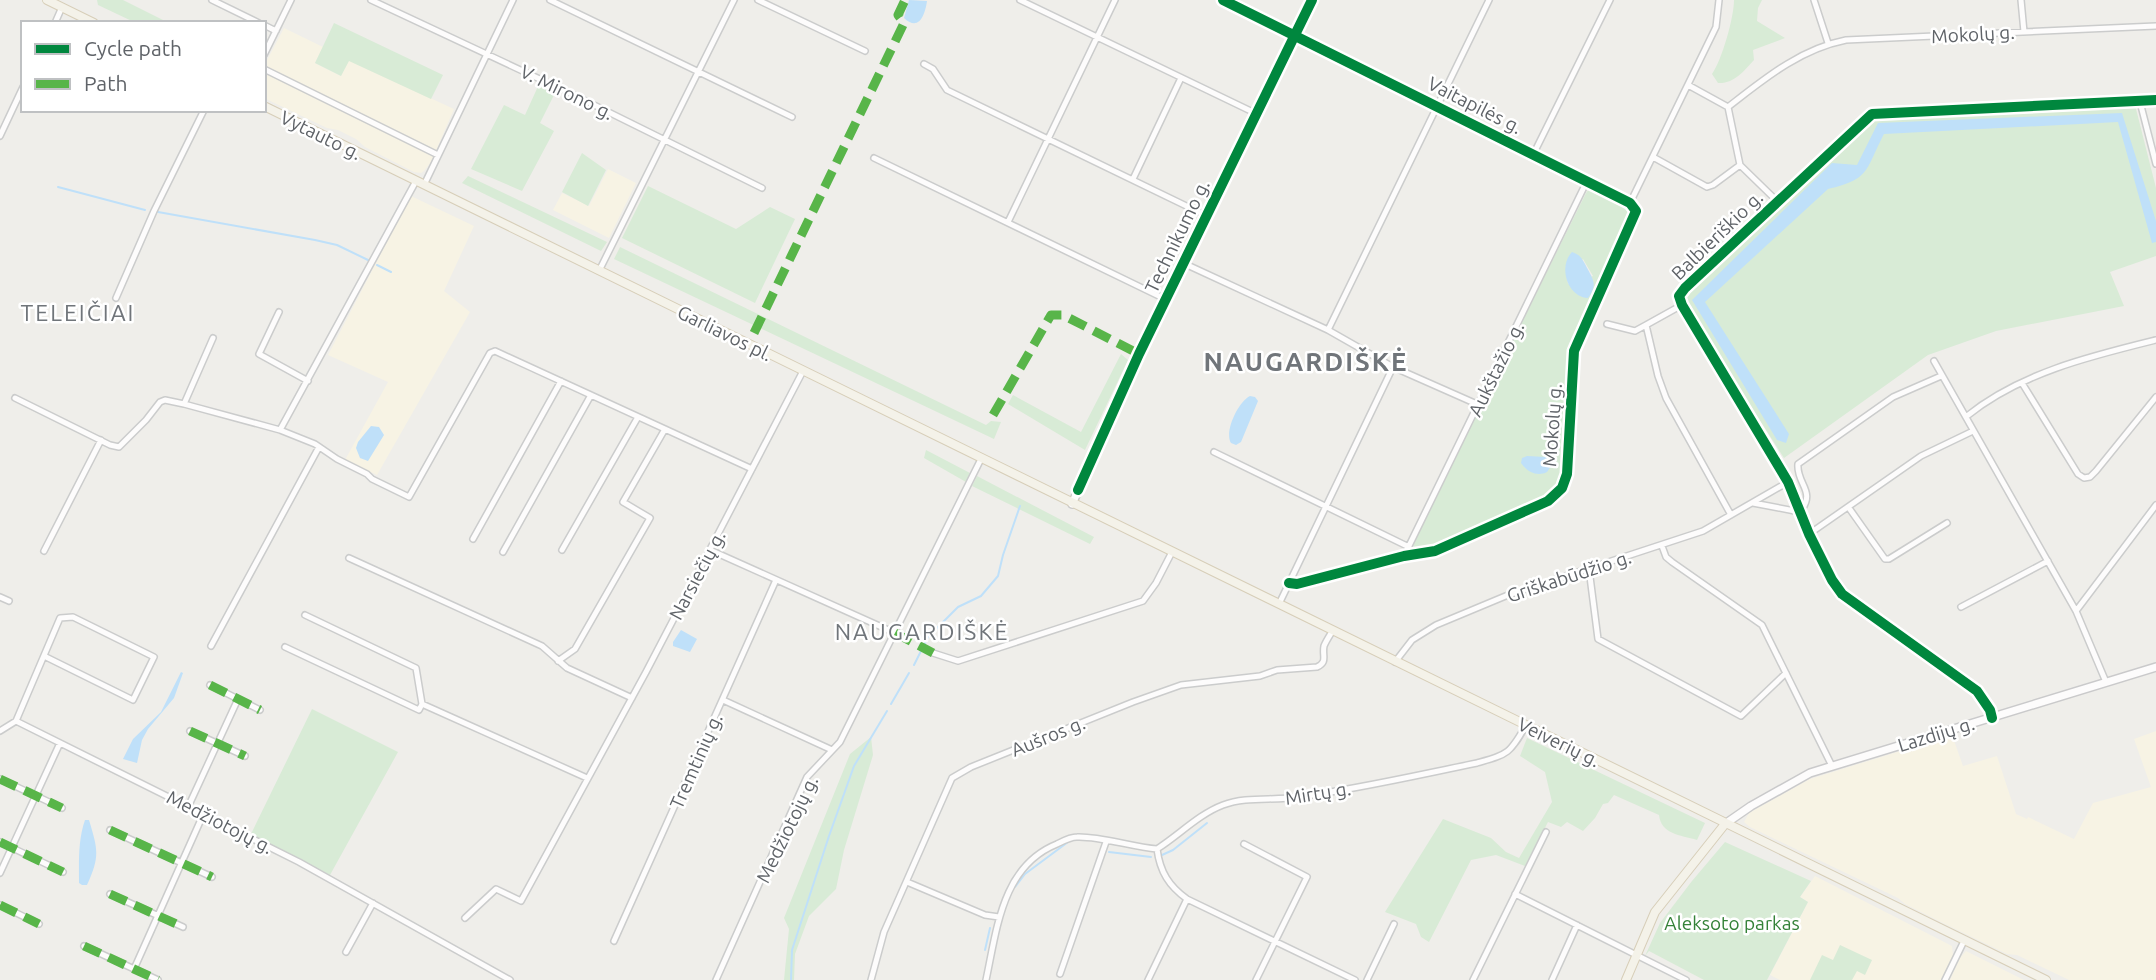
<svg xmlns="http://www.w3.org/2000/svg" width="2156" height="980" font-family="Ubuntu,sans-serif">
	<rect width="100%" height="100%" fill="#efeeea"/>
	<path fill="#f7f3e4" d="M 284,28 L 323,47 L 315,63 L 341,76 L 348,60 L 454,109 L 431,162 L 424,171 L 421,173 L 414,172 L 365,147 L 356,139 L 338,130 L 327,128 L 264,98 L 264,66 Z
		M 608,169 L 636,183 L 609,238 L 553,210 L 562,193 L 589,206 Z
		M 411,196 L 474,226 L 444,291 L 470,312 L 377,475 L 345,460 L 388,382 L 328,355 Z
		M 2156,731 L 2156,980 L 2069,980 L 2017,955 L 2007,954 L 1947,925 L 1905,904 L 1898,898 L 1750,827 L 1744,822 L 1749,813 L 1810,779 L 1952,735 L 1963,766 L 1997,756 L 2016,814 L 2027,819 L 2028,817 L 2074,839 L 2093,803 L 2151,787 L 2134,739 Z
		M 1815,876 L 1952,946 L 1953,956 L 1941,980 L 1780,980 L 1770,975 L 1808,902 L 1800,897 Z
		M 1966,951 L 2024,980 L 1950,980 L 1960,958 Z"/>
	<path fill="#d8ebd6" fill-rule="evenodd" d="M 97,0 L 123,0 L 169,23 L 136,23 L 98,5 Z
		M 1734,0 L 1762,0 L 1758,8 L 1757,21 L 1785,38 L 1753,50 L 1754,60 C 1744,71 1734,84 1718,83 L 1712,74 C 1722,60 1734,17 1734,0 Z
		M 334,23 L 443,75 L 431,99 L 349,61 L 341,76 L 315,63 Z
		M 540,82 L 556,91 L 540,123 L 554,131 L 522,191 L 471,169 L 504,105 L 525,115 Z
		M 2135,105 L 2156,188 L 2156,256 L 2110,272 L 2124,306 L 1996,331 L 1928,355 L 1784,458 L 1686,306 L 1686,293 L 1874,117 Z
		M 582,153 L 606,170 L 588,206 L 562,192 Z
		M 468,176 L 607,242 L 601,251 L 462,183 Z
		M 648,186 L 736,229 L 770,207 L 795,219 L 755,303 L 622,238 Z
		M 1593,188 L 1630,206 L 1632,210 L 1631,218 L 1573,341 L 1561,481 L 1557,489 L 1550,494 L 1432,548 L 1417,550 L 1413,546 L 1414,539 L 1586,193 L 1589,189 ZM 1583,259 L 1593,276 L 1568,284 L 1567,275 Z
		M 620,247 L 986,425 L 991,421 L 1001,422 L 994,439 L 614,259 Z
		M 1121,354 L 1128,360 L 1085,450 L 1008,404 L 1013,395 L 1081,432 Z
		M 926,450 L 970,473 L 966,482 L 924,458 Z
		M 977,476 L 1094,537 L 1090,544 L 972,486 Z
		M 312,709 L 398,752 L 330,875 L 251,834 Z
		M 871,737 L 873,755 L 844,850 L 836,889 L 809,916 L 795,954 L 794,980 L 784,980 L 789,929 L 784,918 L 850,754 Z
		M 1527,738 L 1705,823 L 1697,840 C 1680,835 1661,834 1659,815 L 1614,795 L 1608,803 L 1603,804 L 1595,818 L 1583,831 L 1567,822 L 1561,827 L 1548,822 L 1525,866 L 1496,855 L 1471,860 L 1429,942 L 1421,937 L 1416,924 L 1385,912 L 1443,819 L 1491,838 L 1506,852 L 1519,858 L 1552,802 L 1545,772 L 1520,756 Z
		M 1725,842 L 1811,881 L 1800,897 L 1808,902 L 1767,980 L 1704,980 L 1649,951 L 1645,956 L 1660,923 L 1692,881 Z
		M 1840,945 L 1872,960 L 1865,975 L 1857,971 L 1852,980 L 1810,980 L 1822,955 L 1833,960 Z"/>
	<path fill="#bfe0f9" d="M 909,0 L 927,1 C 925,15 919,32 904,18 Z
		M 2122,113 L 2156,221 L 2156,242 L 2152,243 L 2118,122 L 1884,134 C 1865,170 1871,179 1828,189 L 1705,302 L 1789,434 L 1786,443 L 1777,440 L 1692,300 L 1832,163 L 1857,165 L 1878,123 Z
		M 1572,252 C 1580,255 1581,257 1585,264 C 1592,278 1599,284 1588,298 C 1567,297 1558,266 1572,252 Z
		M 1250,396 L 1255,397 L 1258,401 L 1241,442 L 1236,445 L 1231,443 C 1224,432 1238,402 1250,396 Z
		M 371,426 L 379,427 L 384,435 L 368,461 L 360,458 L 356,448 L 358,442 Z
		M 1527,456 L 1546,457 L 1552,460 L 1552,465 L 1547,472 C 1537,477 1527,472 1521,463 L 1522,458 Z
		M 681,630 L 697,639 L 690,652 L 673,646 L 673,642 Z
		M 181,672 L 183,673 L 174,698 L 148,729 L 142,740 L 137,763 L 123,759 L 133,739 L 161,712 Z
		M 85,820 L 89,820 C 98,850 100,856 87,885 L 82,885 L 79,883 C 79,861 78,840 85,820 Z"/>
	<g fill="none" stroke-linecap="round" stroke-linejoin="round">
		<path stroke="#bfe0f9" stroke-width="2" d="M 58,187 L 145,210
			M 158,212 L 315,240 L 337,245 L 368,260
			M 377,265 L 391,272
			M 924,645 L 928,637 L 958,607 L 981,596 L 998,576 L 1003,555 L 1020,506
			M 914,665 L 922,649
			M 891,704 L 909,673
			M 1109,852 L 1151,857
			M 1162,855 L 1173,850 L 1207,823
			M 1015,887 L 1025,874 L 1068,842
			M 985,950 L 990,928
			M 791,980 L 792,950 L 829,836 L 854,766 L 887,711"/>
		<defs>
			<path id="street" d="M 212,0 L 259,23
				M 371,0 L 576,96 L 762,188
				M 550,0 L 792,117
				M 758,0 L 865,51
				M 1020,0 L 1257,114
				M 1223,0 L 1630,203 L 1636,211 L 1574,351 L 1567,474 L 1562,488 L 1548,501 L 1435,551 L 1404,556 L 1297,584 L 1289,583
				M 1814,0 L 1828,43
				M 2021,0 L 2024,32
				M 55,23 L 62,7
				M 264,25 L 276,31
				M 264,55 L 291,0
				M 924,64 L 933,69 L 947,90 L 1207,216
				M 264,69 L 438,155
				M 1688,85 L 1728,107
				M 2140,102 L 2156,164
				M 0,136 L 23,87
				M 1533,155 L 1610,0
				M 1653,157 L 1707,187 L 1713,185 L 1740,165 L 1728,107 C 1764,79 1800,49 1846,40 L 2156,26
				M 874,158 L 1165,299
				M 1740,165 L 1777,201
				M 1133,179 L 1181,78
				M 424,185 L 513,0
				M 1630,203 L 1716,27 L 1719,0
				M 1008,222 L 1115,0
				M 1183,263 L 1328,330 L 1393,367 L 1479,405
				M 599,271 L 734,0
				M 116,298 L 154,211 L 204,110
				M 1682,305 L 1646,325 L 1658,376 L 1666,398 L 1731,515
				M 279,312 L 259,354 L 308,381
				M 1607,324 L 1635,331 L 1646,325
				M 1328,330 L 1489,0
				M 213,338 L 184,404 L 280,430 L 315,444 L 337,459 L 367,474 L 372,479 L 409,497 L 490,353 L 495,351 L 752,469
				M 1934,361 L 2076,611 L 2106,682
				M 2022,383 L 2078,474 L 2084,478 L 2090,477 L 2096,471 L 2156,397
				M 15,398 L 110,445 L 119,447 L 146,420 L 160,402 L 165,400 L 184,404
				M 1967,416 C 2020,373 2091,356 2156,340
				M 280,430 L 416,181
				M 1214,452 L 1409,547
				M 1753,503 L 1800,512 C 1817,491 1796,484 1798,464 L 1893,397 L 1941,376
				M 1849,508 L 1885,559 L 1889,559 L 1947,523
				M 1809,534 L 1921,456 L 1973,431
				M 473,539 L 561,381
				M 1662,546 L 1666,557 L 1672,562 L 1762,625 L 1832,766
				M 562,550 L 638,417
				M 710,550 L 895,633
				M 44,551 L 101,440
				M 503,552 L 591,395
				M 1404,556 L 1586,183
				M 349,558 L 542,646 L 567,668 L 632,698
				M 1589,569 L 1598,639 L 1741,716 L 1786,673
				M 0,597 L 9,601
				M 1279,604 L 1393,367
				M 1961,607 L 2048,561
				M 2076,611 L 2156,505
				M 305,615 L 416,668 L 422,704 L 587,778
				M 211,646 L 319,447
				M 285,647 L 419,710 L 422,704
				M 933,653 L 958,661 L 1143,601 L 1156,583 L 1172,552
				M 558,661 L 575,649 L 650,518 L 623,502 L 665,429
				M 1395,662 L 1412,640 L 1436,625 L 1508,595 L 1703,531 L 1788,482
				M 210,685 L 260,710
				M 723,700 L 832,750
				M 1992,718 L 1990,710 L 1977,691 L 1842,594 L 1832,580 L 1809,534 L 1788,482 L 1682,305 L 1679,296 L 1685,288 L 1872,114 L 2156,100
				M 16,721 L 60,618 L 73,617 L 154,657 L 133,700 L 44,656
				M 0,731 L 16,721 L 299,862 L 510,980
				M 190,731 L 245,756
				M 0,779 L 62,808
				M 189,805 L 238,699
				M 110,830 L 212,877
				M 0,842 L 63,872
				M 1244,844 L 1307,877 L 1256,980
				M 1157,849 C 1160,872 1169,886 1187,899 L 1355,980
				M 0,873 L 60,743
				M 907,882 L 985,915 L 999,917
				M 110,894 L 183,927
				M 1515,894 L 1686,980
				M 0,905 L 39,924
				M 465,918 L 496,889 L 521,901 L 646,672 L 803,371
				M 614,941 L 776,580
				M 84,946 L 158,980
				M 346,952 L 373,903
				M 134,969 L 203,815
				M 1060,974 L 1106,842
				M 716,980 L 807,777 L 840,742 L 981,459
				M 871,980 L 884,932 L 952,778 L 971,767 L 1133,702 L 1181,685 L 1260,676 L 1277,670 L 1317,667 C 1328,662 1322,656 1324,646 C 1326,641 1330,635 1333,630
				M 986,980 C 997,929 1002,866 1057,844 C 1063,841 1070,837 1077,837 C 1100,836 1132,847 1157,849 C 1179,835 1199,814 1223,805 C 1247,796 1273,801 1298,797 C 1358,789 1418,775 1477,763 C 1508,754 1510,754 1526,725
				M 1148,980 L 1187,899
				M 1367,980 L 1394,924
				M 1473,980 L 1546,832
				M 1552,980 L 1577,925
				M 1945,980 L 1964,941"/>
			<path id="secondary" d="M 1072,504 L 1139,354 L 1312,0
				M 1725,824 L 1751,806 L 1810,773 L 2156,667"/>
			<path id="primary" d="M 47,0 L 94,23
				M 264,106 L 2046,980
				M 1626,980 L 1655,912 L 1725,824"/>
		</defs>
		<use href="#street" stroke="#cbcccc" stroke-width="8"/>
		<use href="#secondary" stroke="#cacacb" stroke-width="10"/>
		<use href="#primary" stroke="#d7ceb8" stroke-width="10"/>
		<use href="#street" stroke="#fdfcfc" stroke-width="5"/>
		<use href="#secondary" stroke="#fdfcfc" stroke-width="7"/>
		<use href="#primary" stroke="#f4f2e9" stroke-width="8"/>
		<path stroke="#58b549" stroke-width="9" stroke-dasharray="18 9" stroke-linecap="butt" d="M 754,333 L 904,23 L 898,15 L 905,0
			M 993,415 L 1051,315 L 1063,315 L 1139,354
			M 895,633 L 933,653
			M 210,685 L 260,710
			M 190,731 L 245,756
			M 0,779 L 62,808
			M 110,830 L 212,877
			M 0,842 L 63,872
			M 110,894 L 183,927
			M 0,905 L 39,924
			M 84,946 L 158,980"/>
		<defs>
			<path id="cycleway" d="M 1223,0 L 1630,203 L 1636,211 L 1574,351 L 1567,474 L 1562,488 L 1548,501 L 1435,551 L 1404,556 L 1297,584 L 1289,583
				M 1078,490 L 1139,354 L 1312,0
				M 1992,718 L 1990,710 L 1977,691 L 1842,594 L 1832,580 L 1809,534 L 1788,482 L 1682,305 L 1679,296 L 1685,288 L 1872,114 L 2156,100"/>
		</defs>
		<use href="#cycleway" stroke="#fff" stroke-width="15"/>
		<use href="#cycleway" stroke="#00873e" stroke-width="10"/>
	</g>
	<g text-anchor="middle" stroke-width="5" stroke-linejoin="round" paint-order="stroke">
		<g font-size="19" fill="#5f6368" stroke="#fff">
			<text transform="translate(1973 34) rotate(-3)" y="7">Mokolų g.</text>
			<text transform="translate(567 92) rotate(26)" y="7">V. Mirono g.</text>
			<text transform="translate(1475 105) rotate(27)" y="7">Vaitapilės g.</text>
			<text transform="translate(321 135) rotate(26)" y="7">Vytauto g.</text>
			<text transform="translate(1717 235) rotate(-44)" y="7">Balbieriškio g.</text>
			<text transform="translate(1177 236) rotate(-64)" y="7">Technikumo g.</text>
			<text transform="translate(725 333) rotate(26)" y="7">Garliavos pl.</text>
			<text transform="translate(1496 369) rotate(-64)" y="7">Aukštažio g.</text>
			<text transform="translate(1552 425) rotate(-86)" y="7">Mokolų g.</text>
			<text transform="translate(697 575) rotate(-62)" y="7">Narsiečių g.</text>
			<text transform="translate(1569 576) rotate(-18)" y="7">Griškabūdžio g.</text>
			<text transform="translate(1936 734) rotate(-17)" y="7">Lazdijų g.</text>
			<text transform="translate(1048 736) rotate(-22)" y="7">Aušros g.</text>
			<text transform="translate(1559 742) rotate(26)" y="7">Veiverių g.</text>
			<text transform="translate(696 761) rotate(-66)" y="7">Tremtinių g.</text>
			<text transform="translate(1318 793) rotate(-9)" y="7">Mirtų g.</text>
			<text transform="translate(220 822) rotate(27)" y="7">Medžiotojų g.</text>
			<text transform="translate(787 829) rotate(-64)" y="7">Medžiotojų g.</text>
		</g>
		<g font-size="19" fill="#348238" stroke="#fff">
			<text x="1732" y="930">Aleksoto parkas</text>
		</g>
		<g font-size="23" letter-spacing="2" fill="#70757a" stroke="#fff">
			<text x="78" y="321">TELEIČIAI</text>
			<text x="922" y="640">NAUGARDIŠKĖ</text>
		</g>
		<g font-size="26" font-weight="bold" letter-spacing="2" fill="#70757a" stroke="#fff">
			<text x="1306" y="371">NAUGARDIŠKĖ</text>
		</g>
	</g>
	<rect x="21" y="21" width="245" height="91" fill="#ffffff" stroke="#bfc1c3" stroke-width="2"/>
	<rect x="35" y="44" width="35" height="10" fill="#00873e" stroke="#bfc1c3" stroke-width="2"/>
	<text x="84" y="56" font-size="21" fill="#5f6368">Cycle path</text>
	<rect x="35" y="79" width="35" height="10" fill="#58b549" stroke="#bfc1c3" stroke-width="2"/>
	<text x="84" y="91" font-size="21" fill="#5f6368">Path</text>
</svg>
